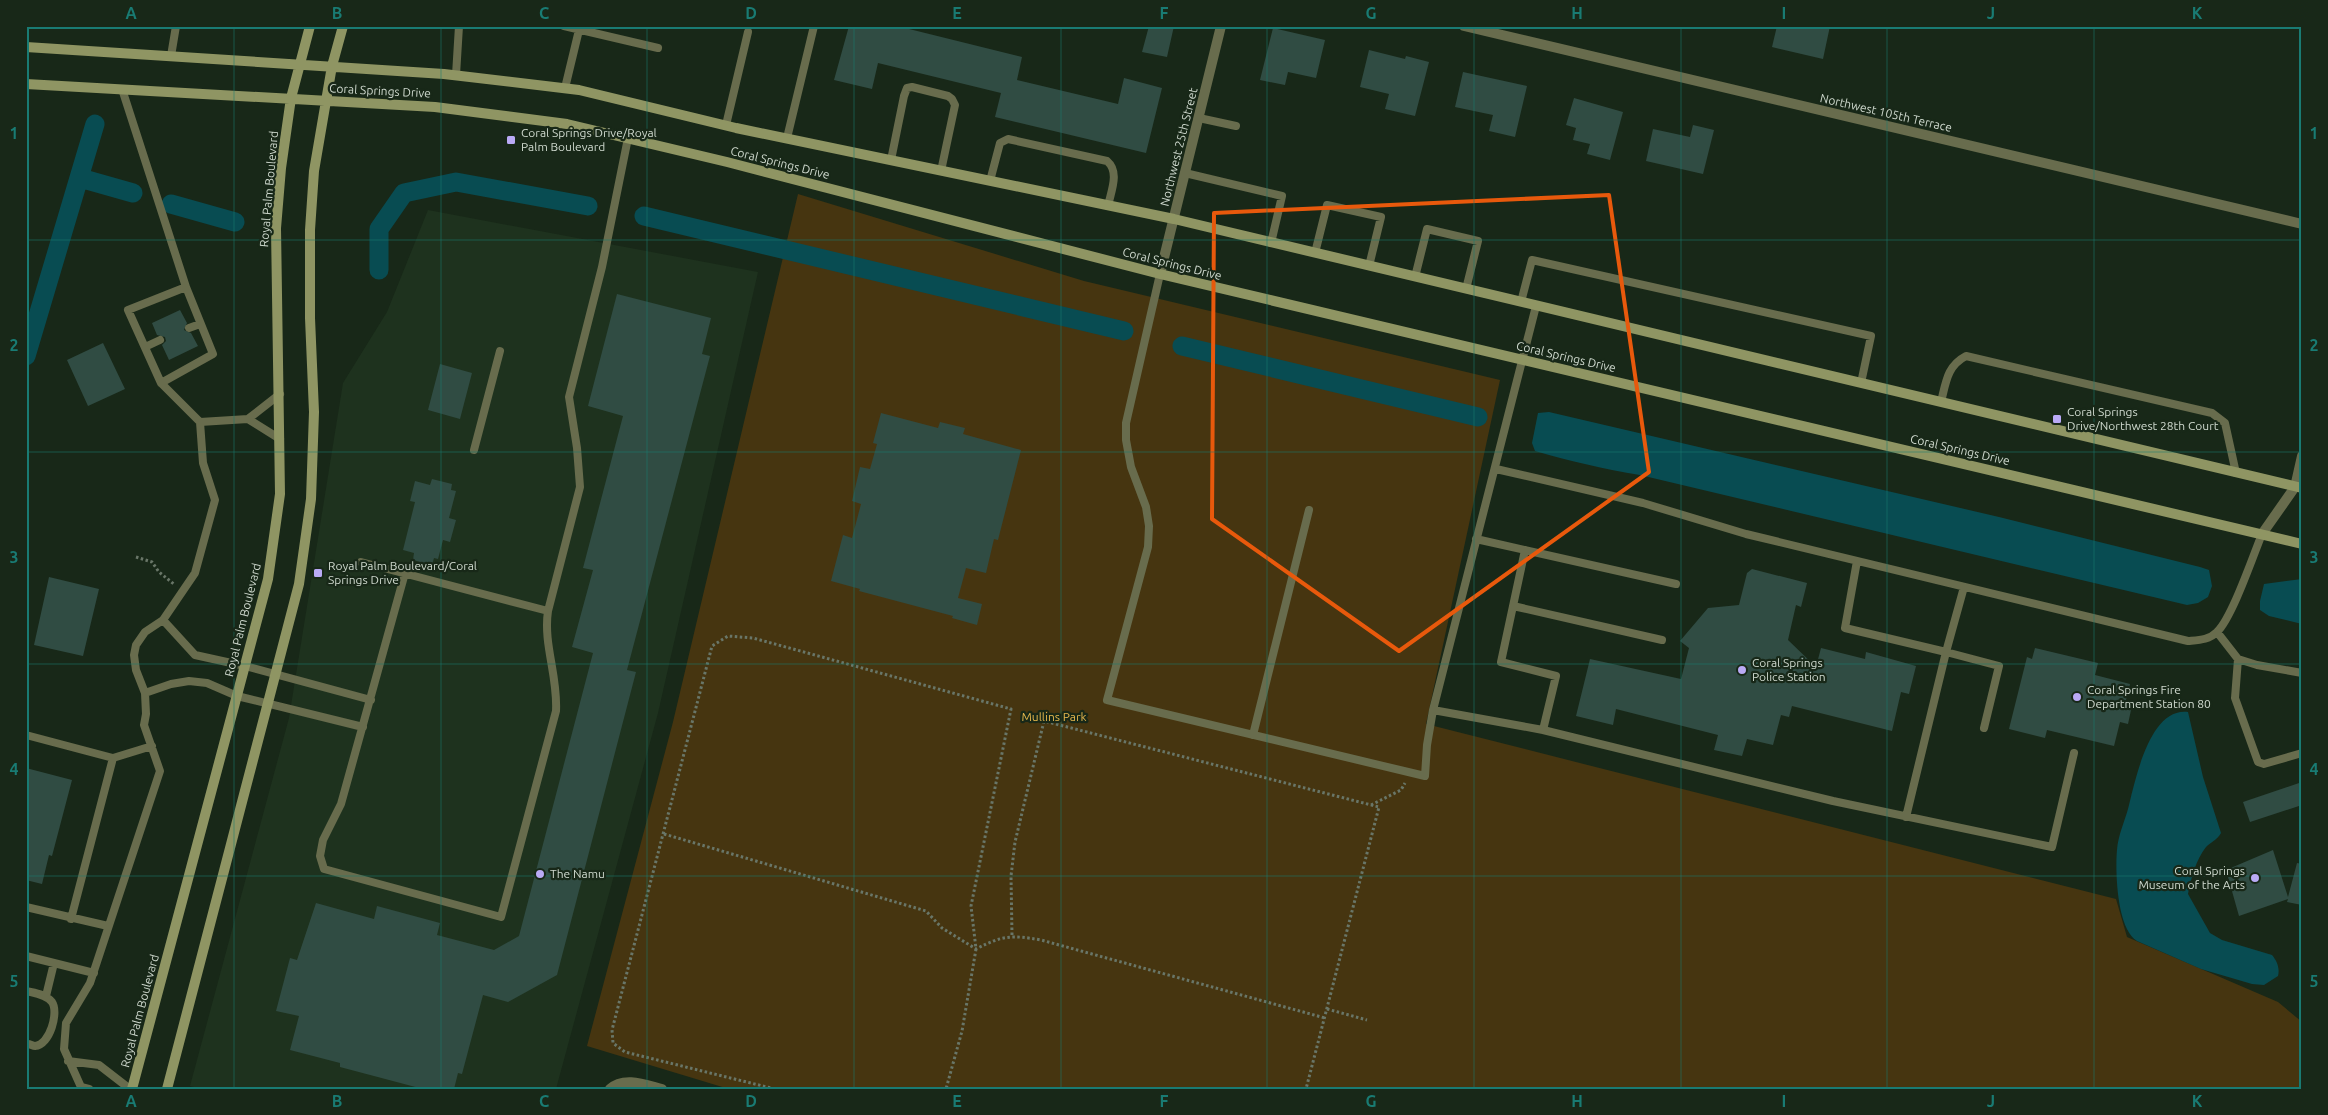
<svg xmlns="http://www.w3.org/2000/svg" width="2328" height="1115" font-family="Ubuntu,sans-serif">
	<rect width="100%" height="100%" fill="#182818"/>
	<path fill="#1e321e" d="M 428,210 L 758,272 L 658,713 L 556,1089 L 202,1089 L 190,1086 L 289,718 L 343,383 L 387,312 Z"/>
	<path fill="#463510" d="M 798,194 L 1084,281 L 1500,380 L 1426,724 L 2116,899 L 2127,937 L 2278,1002 L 2302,1022 L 2302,1089 L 729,1089 L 587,1046 L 673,722 Z"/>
	<path fill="#084c52" d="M 1549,412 L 1999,517 L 2200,567 L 2209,570 L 2212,586 L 2208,597 L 2198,603 L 2187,605 L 1640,475 C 1604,469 1570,461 1535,451 L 1532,443 L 1538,413 Z
		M 2302,579 L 2302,624 L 2269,616 L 2260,610 L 2260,601 L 2264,584 Z
		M 2188,712 L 2203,777 L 2221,833 C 2217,840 2211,842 2206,847 C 2196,860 2191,878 2188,894 L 2210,933 L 2222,940 L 2272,955 C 2277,961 2280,968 2278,976 L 2264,985 L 2252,984 L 2201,969 L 2137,941 C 2117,929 2115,872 2117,850 C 2118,836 2124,823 2128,809 C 2135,782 2149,707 2188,712 Z"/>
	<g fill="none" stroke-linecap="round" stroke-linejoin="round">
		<path stroke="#084c52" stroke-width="19" d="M 80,178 L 133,193
			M 171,204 L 235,222
			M 644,216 L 1124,331
			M 379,270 L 379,229 L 404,193 L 456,182 L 588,206
			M 1182,346 L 1478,417
			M 26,356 L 95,124"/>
	</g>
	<path fill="#304c43" d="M 849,26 L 897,26 L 1022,57 L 1017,80 L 1118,104 L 1124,78 L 1162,88 L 1146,153 L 995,117 L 1001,93 L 878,63 L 872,89 L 834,80 Z
		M 1149,26 L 1174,26 L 1167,57 L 1142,52 Z
		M 1777,26 L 1830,26 L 1823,59 L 1772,47 Z
		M 1273,28 L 1325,40 L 1316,78 L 1288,72 L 1285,85 L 1260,80 Z
		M 1369,50 L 1405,59 L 1406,56 L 1429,62 L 1415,116 L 1385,109 L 1389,94 L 1360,87 Z
		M 1463,72 L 1527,86 L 1515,137 L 1489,131 L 1493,115 L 1455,107 Z
		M 1574,98 L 1623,112 L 1610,160 L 1587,154 L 1590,144 L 1573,140 L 1576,128 L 1566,125 Z
		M 1693,125 L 1714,130 L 1703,174 L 1646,161 L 1653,129 L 1690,137 Z
		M 617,294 L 711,318 L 702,354 L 710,356 L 627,670 L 636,672 L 557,975 L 508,1002 L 483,995 L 462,1074 L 458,1073 L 454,1089 L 423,1089 L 340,1067 L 340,1063 L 290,1050 L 299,1016 L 276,1011 L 290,958 L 297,960 L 316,903 L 374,919 L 377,906 L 440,923 L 437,935 L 494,950 L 519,936 L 593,653 L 572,647 L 593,570 L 583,568 L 623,416 L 588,406 Z
		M 180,310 L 187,323 L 184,330 L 191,333 L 198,346 L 169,360 L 162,345 L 166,341 L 165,337 L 157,335 L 152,323 Z
		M 103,343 L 125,389 L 88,406 L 67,360 Z
		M 440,364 L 472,373 L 460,419 L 428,410 Z
		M 881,413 L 938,428 L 940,422 L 965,428 L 963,434 L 1021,450 L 998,540 L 994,539 L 986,573 L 966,568 L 958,598 L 982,604 L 977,625 L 952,618 L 953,616 L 859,591 L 860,589 L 831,581 L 843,535 L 852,538 L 861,504 L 852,501 L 860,467 L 870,469 L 877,444 L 873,443 Z
		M 432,479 L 452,484 L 451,490 L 456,491 L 449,518 L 456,520 L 450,542 L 443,540 L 438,559 L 434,558 L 432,565 L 413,560 L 414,553 L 403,550 L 415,502 L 410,501 L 415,481 L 430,485 Z
		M 1752,569 L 1807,583 L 1801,607 L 1796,605 L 1788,640 L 1816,667 L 1821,648 L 1865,659 L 1866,652 L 1916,666 L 1909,694 L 1901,692 L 1892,731 L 1792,706 L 1789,717 L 1781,715 L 1773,745 L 1747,739 L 1742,756 L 1714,750 L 1718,735 L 1616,709 L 1613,725 L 1576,716 L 1590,659 L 1681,679 L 1689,648 L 1680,641 L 1708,608 L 1739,605 L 1747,573 Z
		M 49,577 L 99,589 L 83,656 L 34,645 Z
		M 2035,648 L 2098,663 L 2095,675 L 2130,684 L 2124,708 L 2131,710 L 2128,724 L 2120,722 L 2114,746 L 2047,730 L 2045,738 L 2009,729 L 2027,657 L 2032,659 Z
		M 26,768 L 72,780 L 52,856 L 49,855 L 42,884 L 26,880 Z
		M 2302,782 L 2302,805 L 2250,822 L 2243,802 Z
		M 2273,850 L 2288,897 L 2297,863 L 2302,864 L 2302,905 L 2287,902 L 2288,899 L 2239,916 L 2226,870 Z"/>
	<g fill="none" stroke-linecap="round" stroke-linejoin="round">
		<path stroke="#697668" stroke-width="3" stroke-dasharray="2.5 2.5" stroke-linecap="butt" d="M 136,557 L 152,562 L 159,572 L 175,585
			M 1371,805 L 1401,790 L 1405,783
			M 664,834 L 926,911 L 942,928 L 976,949 C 1003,935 1012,935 1041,940 L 1325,1018
			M 1012,935 L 1011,876 L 1015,842 L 1044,721 L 1379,807 L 1306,1089
			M 1327,1009 L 1367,1020
			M 775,1089 L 625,1052 L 613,1043 L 612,1030 L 712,646 L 728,636 L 753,638 L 1011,709 L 971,906 L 976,949 L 962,1031 L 946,1089"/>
		<path stroke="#686c4d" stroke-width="8" d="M 564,26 L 658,48
			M 171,56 L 176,26
			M 456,75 L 459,26
			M 565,88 L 579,30
			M 122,89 L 186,287 L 213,354 L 161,383
			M 1199,118 L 1236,126
			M 726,125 L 748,32
			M 787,138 L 814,26
			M 891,160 L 904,96 L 907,88 L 912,87 L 948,96 L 952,99 L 955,105 L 941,171
			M 1185,173 L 1282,196 L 1271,243
			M 990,181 L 1000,143 L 1008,139 L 1107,161 C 1120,172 1111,191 1108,206
			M 1315,253 L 1327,205 L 1381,217 L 1369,266
			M 1160,274 L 1126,423 L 1126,440 L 1131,467 L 1146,507 L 1149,526 L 1148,547 L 1107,700 L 1425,776 L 1427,745 L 1433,710 L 1536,306
			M 1415,277 L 1427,229 L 1478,241 L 1466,289
			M 1521,302 L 1532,260 L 1871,336 L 1861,383
			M 189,328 L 200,324
			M 145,347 L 160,340
			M 1941,402 C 1946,382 1947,366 1966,356 L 2212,413 L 2225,423 L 2236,473
			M 248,419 L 280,439
			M 200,422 L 248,419 L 280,394
			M 474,450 L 500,351
			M 1496,469 L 1643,503 L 1746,534 L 2188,641 C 2199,640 2209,640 2217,632 C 2232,618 2253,556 2262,534
			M 1476,539 L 1676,584
			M 1857,561 L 1845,628 L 1946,652 L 1964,587
			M 361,562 L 548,611
			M 405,573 L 341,804 L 323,840 L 320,856 L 324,869 L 501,917 L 556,711 C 558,676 543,644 548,611 L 580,487 L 577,448 L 569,397 L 602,267 L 628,138
			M 1513,606 L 1662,640
			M 163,620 L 195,655 L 245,666 L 371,700
			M 2217,632 L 2238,659 L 2257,665 L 2302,673
			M 2238,659 L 2235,698 L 2258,762 L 2264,764 L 2302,753
			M 145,693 L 171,684 L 189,681 L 207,683 L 237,696 L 363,727
			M 1433,710 L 1543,730 L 1556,676 L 1501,662 L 1525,550
			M 1543,730 L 1833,801 L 2052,847 L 2074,753
			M 26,735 L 113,758 L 152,746
			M 1253,735 L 1309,510
			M 1906,817 L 1946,652 L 1999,666 L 1984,728
			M 26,907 L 108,926
			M 71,919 L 113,758
			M 26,956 L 94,973
			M 26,991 C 34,993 46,994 52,1002 C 59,1012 50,1045 35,1046 C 33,1046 30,1044 28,1044
			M 46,996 L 54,963
			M 68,1061 L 99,1065 L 130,1089
			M 89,1089 L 81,1087 L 64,1049 L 66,1023 L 90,983 L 160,771 L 144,725 L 146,714 L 145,693 L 136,670 L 134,655 L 136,645 L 145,632 L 163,620 L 195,573 L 215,500 L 203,463 L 200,422 L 161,383 L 128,310 L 186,287"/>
		<path stroke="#686c4d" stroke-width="10" d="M 1464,26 L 2302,224
			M 1160,274 L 1221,26
			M 2262,534 L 2295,487 L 2302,456
			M 610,1089 C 624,1076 646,1085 662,1089"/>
		<path stroke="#8f9563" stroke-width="10" d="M 26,47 L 444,74 L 579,90 L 736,128 L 1174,219 L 2302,488
			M 26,84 L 435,107 L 567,124 L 727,162 L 1160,274 L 2302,544
			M 132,1089 L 268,579 L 280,494 L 276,228 L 281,168 L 291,98 L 310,26
			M 167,1089 L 299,584 L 311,499 L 314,412 L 310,318 L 310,230 L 314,171 L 332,66 L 343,26"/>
	</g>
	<path fill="none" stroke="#e8590c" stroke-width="4" stroke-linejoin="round" d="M 1609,195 L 1649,472 L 1399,651 L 1212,519 L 1214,213 Z"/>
	<path fill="none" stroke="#197b73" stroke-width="1" stroke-opacity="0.55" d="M 234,26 L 234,1089M 441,26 L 441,1089M 647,26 L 647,1089M 854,26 L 854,1089M 1061,26 L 1061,1089M 1267,26 L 1267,1089M 1474,26 L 1474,1089M 1681,26 L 1681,1089M 1887,26 L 1887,1089M 2094,26 L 2094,1089M 26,240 L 2302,240M 26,452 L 2302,452M 26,664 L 2302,664M 26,876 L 2302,876"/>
	<g fill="#baaaf6" stroke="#182818" stroke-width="2">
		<rect x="506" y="135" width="10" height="10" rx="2.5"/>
		<rect x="2052" y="414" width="10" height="10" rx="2.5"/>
		<rect x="313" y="568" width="10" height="10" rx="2.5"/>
		<circle cx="1742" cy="670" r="5"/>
		<circle cx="2077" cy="697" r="5"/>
		<circle cx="540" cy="874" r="5"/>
		<circle cx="2255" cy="878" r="5"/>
	</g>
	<g text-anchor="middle" stroke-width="4.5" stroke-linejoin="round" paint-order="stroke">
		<g font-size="12" fill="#cfd9ce" stroke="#182818">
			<text transform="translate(380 91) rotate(3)" y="4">Coral Springs Drive</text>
			<text transform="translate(1886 113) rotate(13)" y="4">Northwest 105th Terrace</text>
			<text transform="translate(1179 147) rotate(-76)" y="4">Northwest 25th Street</text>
			<text transform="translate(780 163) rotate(14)" y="4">Coral Springs Drive</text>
			<text transform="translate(269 189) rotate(-85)" y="4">Royal Palm Boulevard</text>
			<text transform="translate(1172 264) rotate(14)" y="4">Coral Springs Drive</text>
			<text transform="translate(1566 357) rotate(13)" y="4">Coral Springs Drive</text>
			<text transform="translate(1960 450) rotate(13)" y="4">Coral Springs Drive</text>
			<text transform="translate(243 620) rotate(-76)" y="4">Royal Palm Boulevard</text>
			<text transform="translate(140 1011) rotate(-75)" y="4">Royal Palm Boulevard</text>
		</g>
		<g font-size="12" fill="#cfd9ce" stroke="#182818" text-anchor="start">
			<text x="521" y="137">Coral Springs Drive/Royal<tspan x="521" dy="14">Palm Boulevard</tspan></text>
			<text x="2067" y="416">Coral Springs<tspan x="2067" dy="14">Drive/Northwest 28th Court</tspan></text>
			<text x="328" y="570">Royal Palm Boulevard/Coral<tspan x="328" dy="14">Springs Drive</tspan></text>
			<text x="1752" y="667">Coral Springs<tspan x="1752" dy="14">Police Station</tspan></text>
			<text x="2087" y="694">Coral Springs Fire<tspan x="2087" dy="14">Department Station 80</tspan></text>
			<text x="2245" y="875" text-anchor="end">Coral Springs<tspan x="2245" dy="14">Museum of the Arts</tspan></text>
			<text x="550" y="878">The Namu</text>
		</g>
		<g font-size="12" fill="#e6b74d" stroke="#182818">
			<text x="1054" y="721">Mullins Park</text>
		</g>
	</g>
	<rect width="2328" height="1115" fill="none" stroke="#182818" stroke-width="55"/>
	<rect x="28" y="28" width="2272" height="1060" fill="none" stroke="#197b73" stroke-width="2"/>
	<g font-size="16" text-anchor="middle" font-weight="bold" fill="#197b73">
		<text x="131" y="19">A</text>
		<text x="337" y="19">B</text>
		<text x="544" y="19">C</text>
		<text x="751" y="19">D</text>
		<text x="957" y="19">E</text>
		<text x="1164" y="19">F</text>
		<text x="1371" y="19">G</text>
		<text x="1577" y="19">H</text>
		<text x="1784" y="19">I</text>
		<text x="1991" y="19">J</text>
		<text x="2197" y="19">K</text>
		<text x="14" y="139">1</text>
		<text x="2314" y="139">1</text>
		<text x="14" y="351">2</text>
		<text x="2314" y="351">2</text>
		<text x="14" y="563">3</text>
		<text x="2314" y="563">3</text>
		<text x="14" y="775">4</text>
		<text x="2314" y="775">4</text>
		<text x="14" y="987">5</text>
		<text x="2314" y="987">5</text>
		<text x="131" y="1107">A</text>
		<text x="337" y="1107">B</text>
		<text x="544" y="1107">C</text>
		<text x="751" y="1107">D</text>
		<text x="957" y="1107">E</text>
		<text x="1164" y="1107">F</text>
		<text x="1371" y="1107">G</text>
		<text x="1577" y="1107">H</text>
		<text x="1784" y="1107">I</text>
		<text x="1991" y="1107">J</text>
		<text x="2197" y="1107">K</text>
	</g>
</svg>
